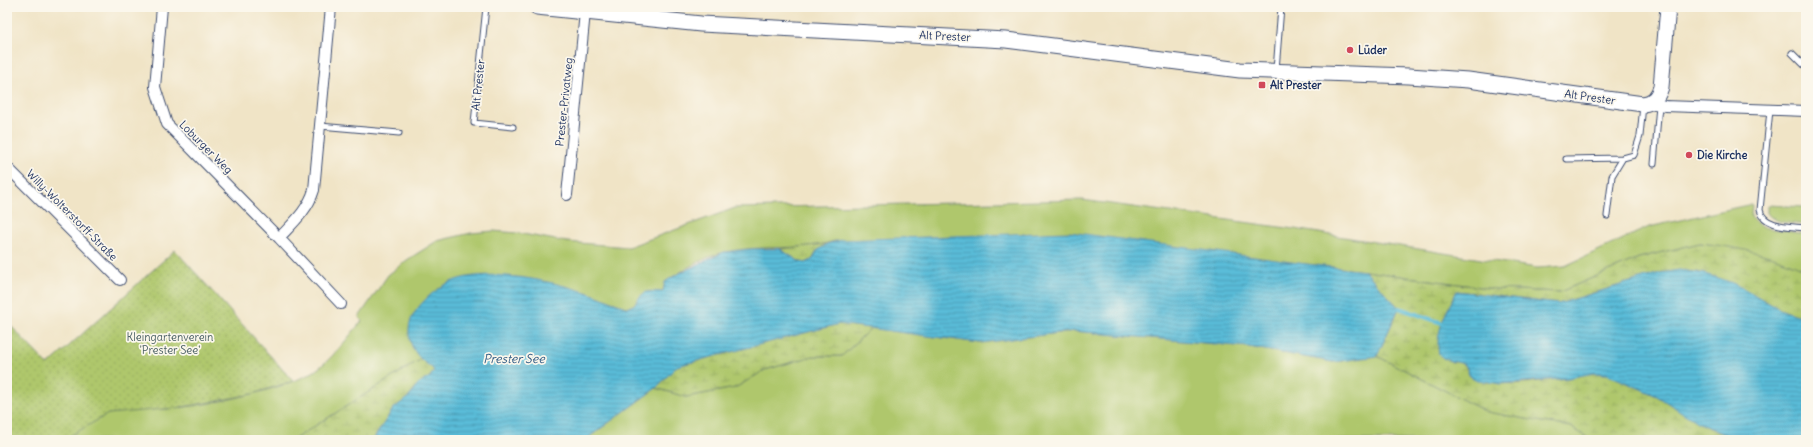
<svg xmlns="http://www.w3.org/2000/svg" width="1813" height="447" font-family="Delius,sans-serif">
	<defs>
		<pattern id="wetland-marsh" width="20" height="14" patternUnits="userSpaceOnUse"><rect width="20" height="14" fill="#afc76c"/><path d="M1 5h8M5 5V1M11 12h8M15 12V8" fill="none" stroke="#96ab60"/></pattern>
		<pattern id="garden-dots" width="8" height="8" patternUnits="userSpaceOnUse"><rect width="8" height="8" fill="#afc76c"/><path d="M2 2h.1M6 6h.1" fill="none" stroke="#96ab60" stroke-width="1.8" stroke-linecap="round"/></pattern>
		<pattern id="water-rules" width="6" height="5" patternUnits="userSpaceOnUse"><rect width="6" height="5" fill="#5abcd8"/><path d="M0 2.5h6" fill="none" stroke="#4a99b2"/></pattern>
	</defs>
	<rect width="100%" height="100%" fill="#fbf7ec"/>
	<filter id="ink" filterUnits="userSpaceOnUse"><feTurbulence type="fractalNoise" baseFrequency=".025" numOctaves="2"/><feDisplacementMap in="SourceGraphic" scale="8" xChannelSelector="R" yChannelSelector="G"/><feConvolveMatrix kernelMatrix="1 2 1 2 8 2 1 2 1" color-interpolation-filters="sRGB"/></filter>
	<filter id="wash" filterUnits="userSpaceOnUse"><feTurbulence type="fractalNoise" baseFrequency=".012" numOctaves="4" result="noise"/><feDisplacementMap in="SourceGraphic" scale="16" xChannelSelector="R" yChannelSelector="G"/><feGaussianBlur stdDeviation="0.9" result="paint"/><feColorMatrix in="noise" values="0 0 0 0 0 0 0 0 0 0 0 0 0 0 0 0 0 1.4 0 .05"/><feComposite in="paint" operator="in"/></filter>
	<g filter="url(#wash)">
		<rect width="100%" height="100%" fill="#f0e4c6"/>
		<path fill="#afc76c" stroke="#657b65" d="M 1082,200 L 1294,229 L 1537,268 L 1565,266 L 1649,227 L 1752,204 L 1751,217 L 1761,227 L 1806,234 L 1806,270 L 1739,249 L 1700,243 L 1639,258 L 1560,292 L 1494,289 L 1365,271 L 1306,264 L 835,241 C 800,252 762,244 726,252 C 705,256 683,270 665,282 L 663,291 L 640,297 L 634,305 L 628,308 L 586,292 L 523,278 L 490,276 L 448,284 L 428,297 L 412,318 L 410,324 L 409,332 L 412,346 L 421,359 L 293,440 L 64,440 C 78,431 92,419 108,414 C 124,409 152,410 169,409 C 208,405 280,391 313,372 C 332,360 347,338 362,321 L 359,317 L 388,275 L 407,260 L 437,241 L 471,233 L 493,231 L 517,233 L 567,242 L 628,247 L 735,208 Z
			M 1767,205 L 1806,207 L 1806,225 C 1794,223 1774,224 1767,213 Z
			M 871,328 L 980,343 L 1074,331 L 1249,347 L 1333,362 L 1377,356 L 1487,412 L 1571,427 L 1591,440 L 585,440 L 656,388 L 686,397 L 735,388 L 765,370 L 813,356 L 842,356 Z"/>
		<path fill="url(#wetland-marsh)" stroke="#657b65" d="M 1700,243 C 1735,247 1774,254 1806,270 L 1806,317 L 1784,312 L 1737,285 L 1698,272 L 1660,273 L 1558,304 L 1457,291 L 1442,323 L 1451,362 L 1457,361 L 1466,366 L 1470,377 L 1514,384 L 1568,378 L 1589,373 L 1607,374 L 1657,396 L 1710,428 L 1738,440 L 1591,440 L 1571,427 L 1487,412 L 1377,356 L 1399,308 L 1365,271 L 1494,289 L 1560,292 L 1639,258 Z
			M 827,244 L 817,251 L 813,259 L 806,263 L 800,262 L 780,249 Z
			M 839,324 L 871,328 L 842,356 L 813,356 L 765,370 L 735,388 L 686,397 L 656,388 L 676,366 Z
			M 421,359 L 432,367 L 434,371 L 430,377 L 418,384 L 410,396 L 393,409 L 373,440 L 293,440 Z"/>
		<path fill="url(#garden-dots)" stroke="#657b65" d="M 175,250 L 293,381 L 252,394 L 211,402 L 176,408 L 108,414 L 63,440 L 7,440 L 7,322 L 48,365 Z"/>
		<path fill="url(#water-rules)" stroke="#3a769b" d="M 1069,232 L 1306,264 L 1365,271 L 1399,308 L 1377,356 L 1333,362 L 1249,347 L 1074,331 L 980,343 L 839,324 L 677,366 L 656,388 L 585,440 L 373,440 L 393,409 L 410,396 L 418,384 L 430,377 L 434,371 C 432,366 427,365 423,361 C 415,354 409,343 409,332 C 408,320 417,308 425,300 C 434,291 447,282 459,279 C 492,269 553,281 585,292 C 600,296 613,303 628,308 C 639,303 636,299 643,294 C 649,289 656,293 663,291 L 665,282 L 674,276 L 724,252 L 752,249 L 780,249 L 800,262 L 806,263 L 813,259 L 817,251 L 827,244 L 841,240 Z
			M 1679,270 C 1699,272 1720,277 1739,286 C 1761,297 1781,314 1806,317 L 1806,440 L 1738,440 L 1697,422 L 1657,396 L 1607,374 L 1594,373 L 1568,378 L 1500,384 L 1473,379 L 1470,377 L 1466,366 C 1457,359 1446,364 1439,354 C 1434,332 1448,309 1457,291 L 1558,304 L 1660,273 Z"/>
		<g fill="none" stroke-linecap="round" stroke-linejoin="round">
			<path stroke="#5abcd8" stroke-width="4" d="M 1399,308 L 1442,323"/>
		</g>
	</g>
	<g filter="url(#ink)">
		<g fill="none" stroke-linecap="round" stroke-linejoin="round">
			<defs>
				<path id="service" d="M 486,7 L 474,123 L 513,127
					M 1792,53 L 1806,67
					M 1276,70 L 1281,7
					M 1770,110 L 1760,210 C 1764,228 1792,226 1806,228
					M 320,126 L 399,133
					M 1566,159 L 1623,158 L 1634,155 L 1640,136 L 1643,105
					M 1654,164 L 1659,105
					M 1607,216 L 1612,176 L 1623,158"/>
				<path id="minor" d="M 162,7 L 155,87 L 167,124 L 279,238 L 341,304
					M 1651,103 L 1665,106 L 1806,111
					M 7,167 L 120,280
					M 567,195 L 585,12
					M 279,238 C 293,223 308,210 314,190 L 331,7"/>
				<path id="secondary" d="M 537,7 L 701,24 L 1006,40 L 1240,70 L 1409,76 L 1468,80 L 1643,104 C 1653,103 1658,97 1661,87 L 1668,7"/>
			</defs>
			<use href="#service" stroke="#3b4a6e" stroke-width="7"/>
			<use href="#minor" stroke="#3b4a6e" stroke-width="12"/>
			<use href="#secondary" stroke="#3b4a6e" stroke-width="17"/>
			<use href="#service" stroke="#fff" stroke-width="5"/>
			<use href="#minor" stroke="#fff" stroke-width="10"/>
			<use href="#secondary" stroke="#fff" stroke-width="15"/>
		</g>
	</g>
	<g fill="#d1495b" stroke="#fbf7ec" stroke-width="1.5">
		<circle cx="1350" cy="50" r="4"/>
		<rect x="1258" y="81" width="8" height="8" rx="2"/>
		<circle cx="1689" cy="155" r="4"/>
	</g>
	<g text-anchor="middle" stroke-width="3.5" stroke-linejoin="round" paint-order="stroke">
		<g font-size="11" fill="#1b2f5e" stroke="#fbf7ec">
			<text transform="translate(945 36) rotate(3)" y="4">Alt Prester</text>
			<text transform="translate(478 85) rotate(-84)" y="4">Alt Prester</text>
			<text transform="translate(1590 97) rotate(8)" y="4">Alt Prester</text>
			<text transform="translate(564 102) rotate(-84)" y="4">Prester-Privatweg</text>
			<text transform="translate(206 147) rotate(45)" y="4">Loburger Weg</text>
			<text transform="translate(72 215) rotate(45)" y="4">Willy-Wolterstorff-Straße</text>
		</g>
		<g font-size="11" font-weight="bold" fill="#1b2f5e" stroke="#fbf7ec" text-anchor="start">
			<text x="1358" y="54">Lüder</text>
			<text x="1270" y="89">Alt Prester</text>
			<text x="1697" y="159">Die Kirche</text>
		</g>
		<g font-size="11" fill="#475d62" stroke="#fbf7ec">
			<text x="170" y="341">Kleingartenverein<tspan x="170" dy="13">'Prester See'</tspan></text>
		</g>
		<g font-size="12" font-style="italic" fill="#2e5983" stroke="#fbf7ec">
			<text x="514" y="363">Prester See</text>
		</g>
	</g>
	<rect width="1813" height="447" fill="none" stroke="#fbf7ec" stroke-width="24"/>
</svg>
